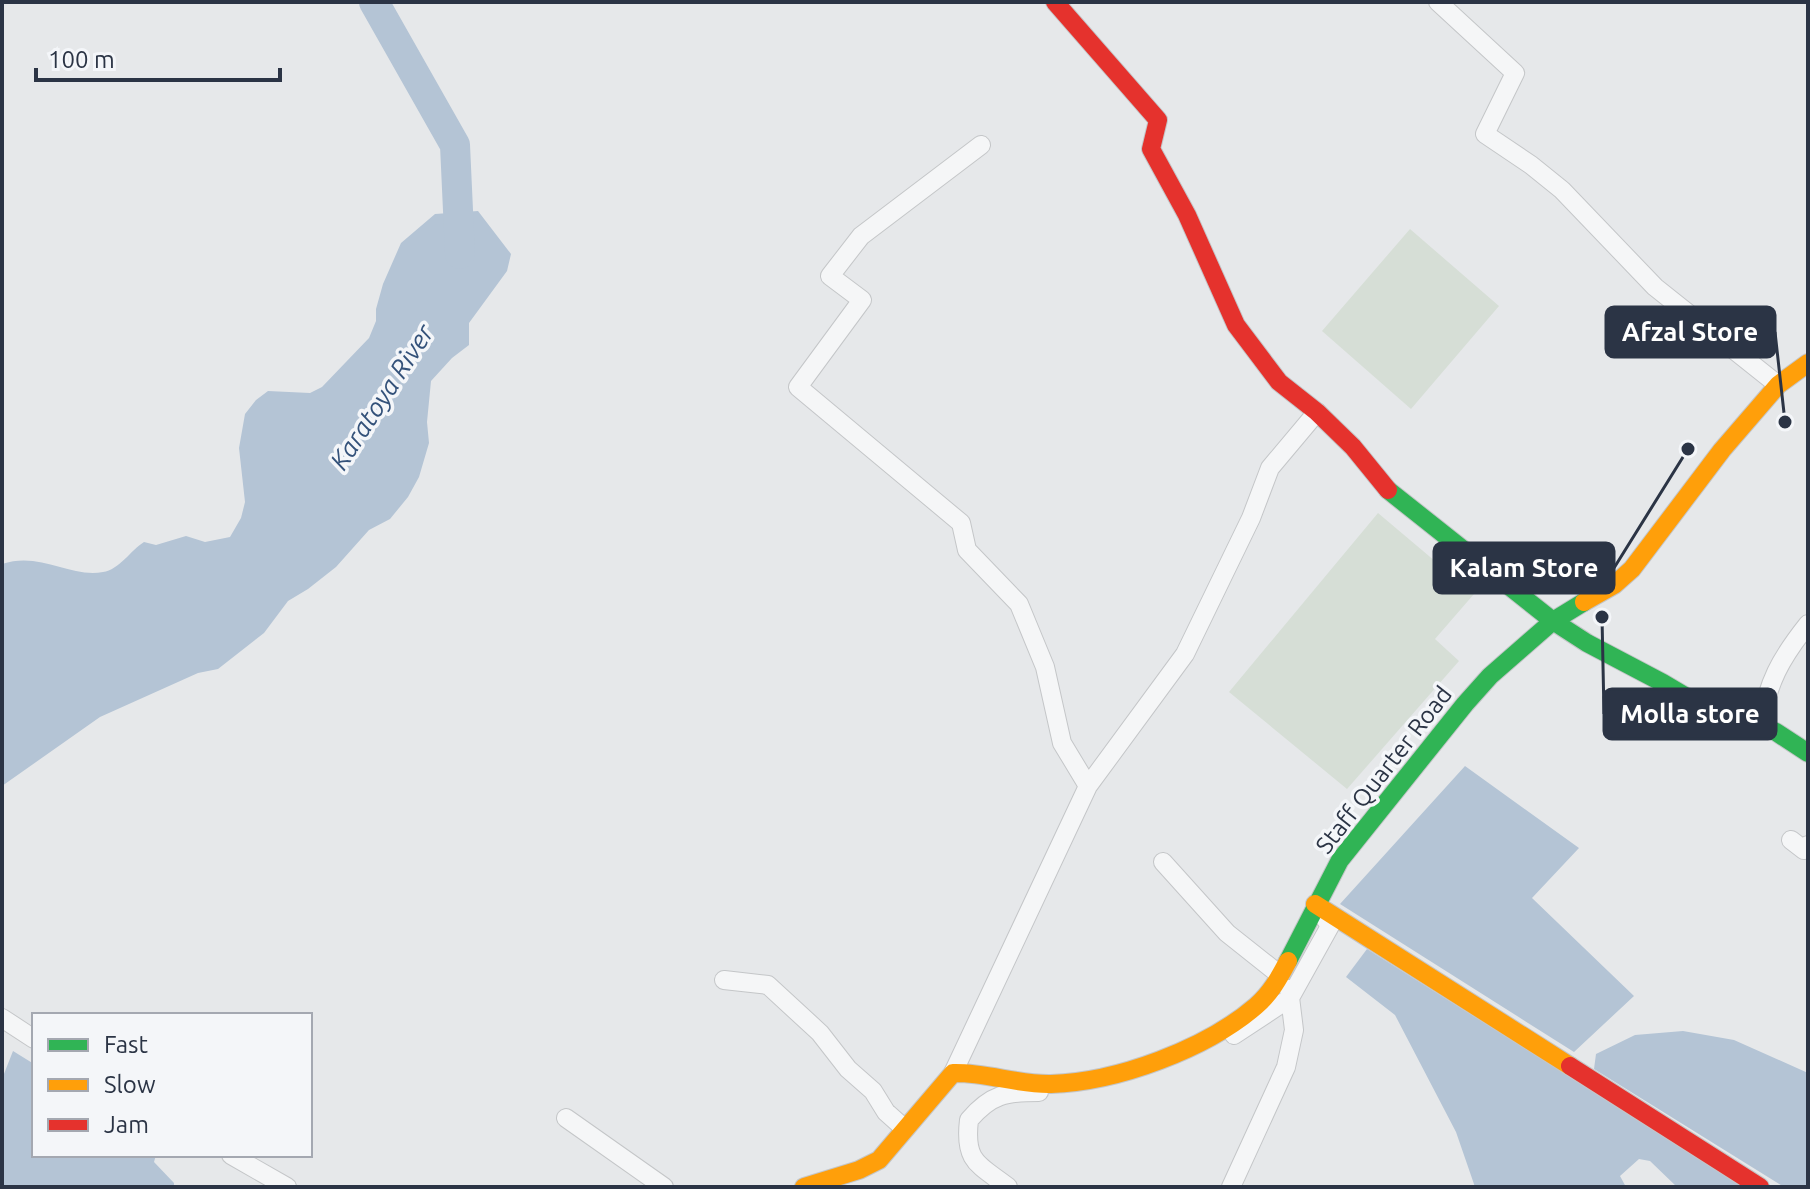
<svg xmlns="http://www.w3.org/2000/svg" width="1810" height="1189" font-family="Ubuntu,sans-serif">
	<rect width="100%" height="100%" fill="#e6e8ea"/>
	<path fill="#d6ded6" d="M 1410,229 L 1499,306 L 1411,409 L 1322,331 Z
		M 1378,513 L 1474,594 L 1435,639 L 1459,661 L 1347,789 L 1229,692 Z"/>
	<path fill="#b4c4d5" d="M 478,211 L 511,254 L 507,271 L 469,323 L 469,345 L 452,358 L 431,381 L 427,422 L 429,443 L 419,477 L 408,497 L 390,519 L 369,530 L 336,567 L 308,589 L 288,601 L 264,633 L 218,669 L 198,673 L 100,717 L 2,786 L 2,564 C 40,551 70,578 103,572 C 119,570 131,550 144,542 L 156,545 L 186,536 L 205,542 L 230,537 L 241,518 L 245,502 L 239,448 L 245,414 L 256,400 L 268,391 L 310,393 L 322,387 L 369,338 L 376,321 L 376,309 L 383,284 L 401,243 L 435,214 Z
		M 1465,766 L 1579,848 L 1532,898 L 1634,996 L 1574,1052 L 1340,904 Z
		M 1367,949 L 1745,1187 L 1677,1187 L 1650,1161 L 1639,1159 L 1620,1176 L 1626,1187 L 1475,1187 L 1456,1132 L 1395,1015 L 1346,977 Z
		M 1683,1031 L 1734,1040 L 1808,1073 L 1808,1187 L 1784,1187 L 1594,1069 L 1596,1054 L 1635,1035 Z
		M 13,1051 L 34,1064 L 34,1155 L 156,1155 L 154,1162 L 174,1183 L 174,1187 L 2,1187 L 2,1079 Z"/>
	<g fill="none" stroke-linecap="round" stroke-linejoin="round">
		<path stroke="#b4c4d5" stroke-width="30" d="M 374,2 L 455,145 L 460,254"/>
		<defs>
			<path id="street" d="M 1438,2 L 1515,73 L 1485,134 L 1531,165 L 1562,190 L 1655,287 L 1778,385
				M 981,145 L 861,236 L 830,276 L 862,300 L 798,387 L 961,523 L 967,550 L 1019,604 L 1045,667 L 1062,743 L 1088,786
				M 1760,726 C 1768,682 1780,659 1808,624
				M 1791,840 L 1804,850 L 1808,845
				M 1163,862 L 1227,933 L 1280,975
				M 724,980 L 768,985 L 820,1033 L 848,1069 L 873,1091 L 886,1112 L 905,1129
				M 2,1018 L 34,1039
				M 1234,1035 L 1290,998 L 1330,926 L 1318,908
				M 953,1073 L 1088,786 L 1185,654 L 1251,518 L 1270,468 L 1317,412
				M 566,1118 L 664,1187
				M 231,1155 L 287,1187
				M 1008,1187 C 978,1164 964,1162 969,1120 C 991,1094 1006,1092 1039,1092
				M 1231,1187 L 1286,1067 L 1294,1030 L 1289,989"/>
			<path id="fast" d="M 1388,490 L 1553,621 L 1587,643 L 1663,683 L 1734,725 L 1749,728 L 1760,726 L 1776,732 L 1808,753
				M 1288,961 L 1340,860 L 1465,704 L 1490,676 L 1553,621 L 1584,602"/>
			<path id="slow" d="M 1584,602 L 1614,585 L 1632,569 L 1722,450 L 1778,385 L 1808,363
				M 1315,904 L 1570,1066
				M 804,1187 L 859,1170 L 879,1160 L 953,1073 C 986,1072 1018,1085 1051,1084 C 1117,1082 1206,1049 1256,1006 C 1271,993 1279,978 1288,961"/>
			<path id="jam" d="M 1055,2 L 1158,120 L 1151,149 L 1187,215 L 1236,325 L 1279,382 L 1317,412 L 1353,447 L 1388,490
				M 1570,1066 L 1760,1187"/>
		</defs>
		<use href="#street" stroke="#c4c6c8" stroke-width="20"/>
		<use href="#fast" stroke="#c4c6c8" stroke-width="20"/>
		<use href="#slow" stroke="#c4c6c8" stroke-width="20"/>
		<use href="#jam" stroke="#c4c6c8" stroke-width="20"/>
		<use href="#street" stroke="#f5f6f7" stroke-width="18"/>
		<use href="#fast" stroke="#30b455" stroke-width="18"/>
		<use href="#slow" stroke="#ff9f0a" stroke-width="18"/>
		<use href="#jam" stroke="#e5322d" stroke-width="18"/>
	</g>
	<g text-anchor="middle" stroke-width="7" stroke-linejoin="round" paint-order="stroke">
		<g font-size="24" fill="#2b3445" stroke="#f4f6f9">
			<text transform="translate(1384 770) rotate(-52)" y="8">Staff Quarter Road</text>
		</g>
		<g font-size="26" font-style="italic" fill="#34527a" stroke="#f4f6f9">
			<text transform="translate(382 397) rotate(-57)" y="9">Karatoya River</text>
		</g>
	</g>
	<path fill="none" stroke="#2b3445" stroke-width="3" d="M1785 422L1775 332M1688 449L1614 568M1602 617L1604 714"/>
	<g fill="#2b3445" stroke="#f4f6f9" stroke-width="3">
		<circle cx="1785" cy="422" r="8"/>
		<circle cx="1688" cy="449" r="8"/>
		<circle cx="1602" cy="617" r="8"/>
	</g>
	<g fill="#2b3445" stroke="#2b3445" stroke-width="3">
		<rect x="1606" y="307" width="169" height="50" rx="8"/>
		<rect x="1434" y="543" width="180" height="50" rx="8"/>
		<rect x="1604" y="689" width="172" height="50" rx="8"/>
	</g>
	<g font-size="26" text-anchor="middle" font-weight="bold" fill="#fff">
		<text x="1690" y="341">Afzal Store</text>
		<text x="1524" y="577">Kalam Store</text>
		<text x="1690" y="723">Molla store</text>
	</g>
	<rect width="1810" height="1189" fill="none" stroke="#2b3445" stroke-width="8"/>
	<rect x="32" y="1013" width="280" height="144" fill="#f4f6f9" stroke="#a4a8b1" stroke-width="2"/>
	<rect x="48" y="1039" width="40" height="12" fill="#30b455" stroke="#a4a8b1" stroke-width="2"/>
	<text x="104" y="1053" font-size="24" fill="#2b3445">Fast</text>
	<rect x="48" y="1079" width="40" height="12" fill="#ff9f0a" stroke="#a4a8b1" stroke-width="2"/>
	<text x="104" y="1093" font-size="24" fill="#2b3445">Slow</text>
	<rect x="48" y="1119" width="40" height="12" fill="#e5322d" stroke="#a4a8b1" stroke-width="2"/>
	<text x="104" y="1133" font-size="24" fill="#2b3445">Jam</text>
	<path d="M36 68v12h244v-12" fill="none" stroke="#2b3445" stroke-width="4"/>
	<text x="48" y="68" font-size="24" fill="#2b3445" stroke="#f4f6f9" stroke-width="6" paint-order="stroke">100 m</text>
</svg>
